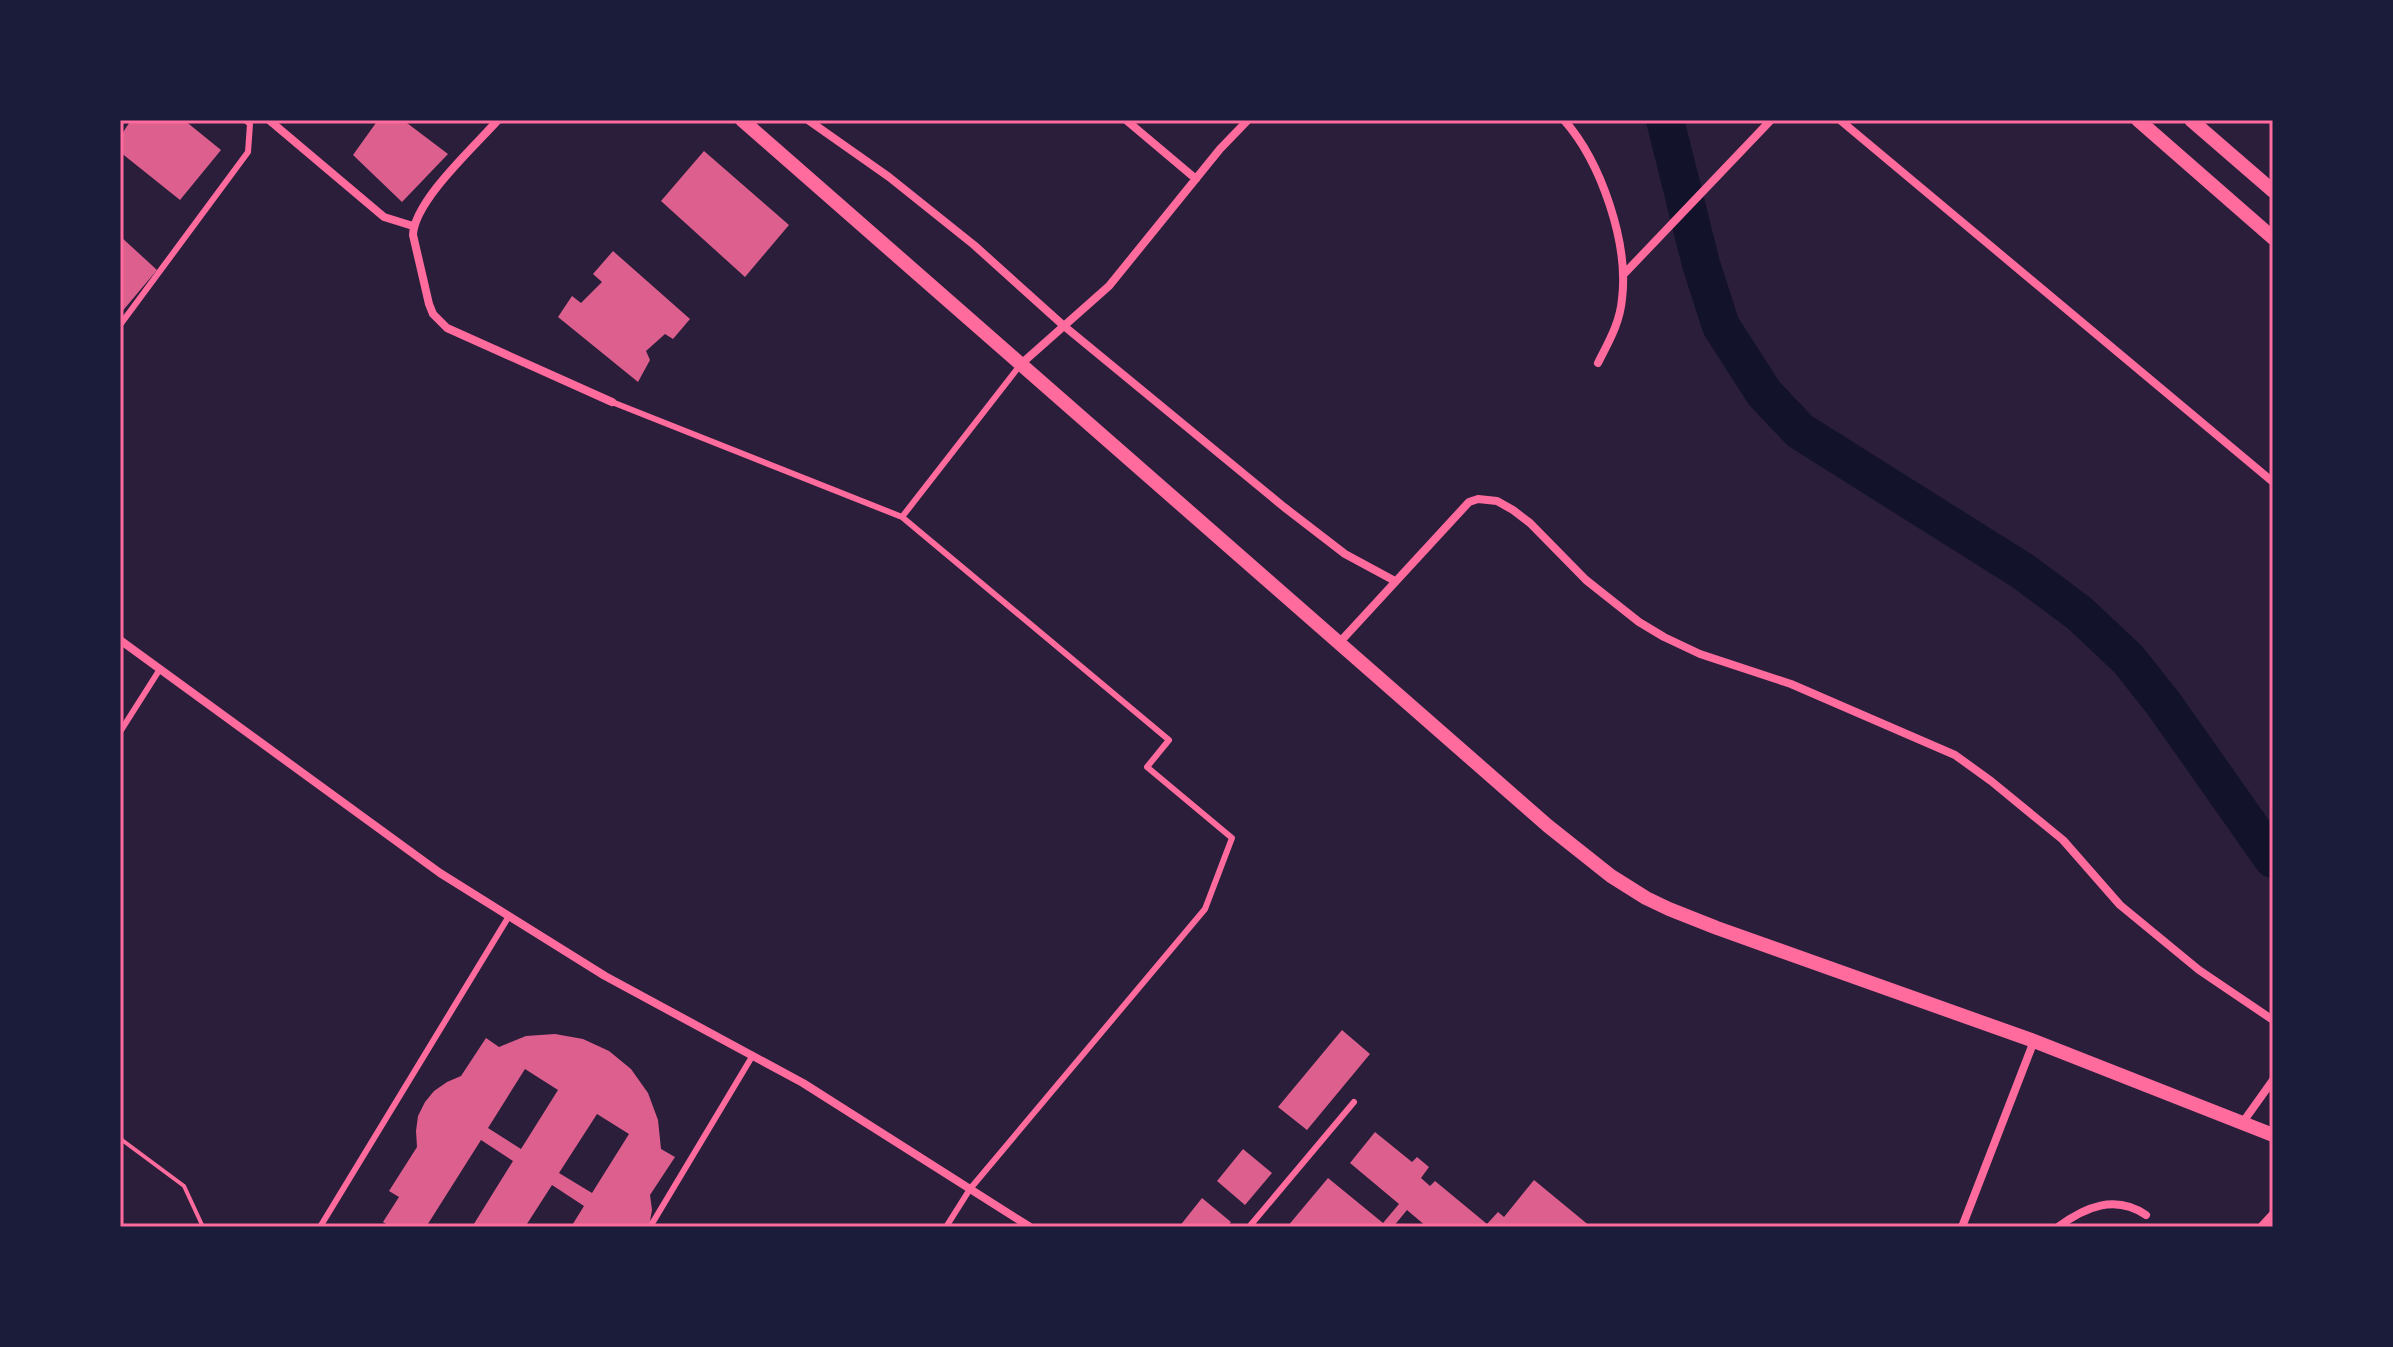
<svg xmlns="http://www.w3.org/2000/svg" width="2393" height="1347" font-family="'DM Sans',sans-serif">
	<rect width="100%" height="100%" fill="#1b1b3a"/>
	<path fill="#2a1e3b" d="M 120,120 L 2273,120 L 2273,1227 L 120,1227 Z"/>
	<g fill="none" stroke-linecap="round" stroke-linejoin="round">
		<path stroke="#12122b" stroke-width="38" d="M 1665,120 L 1701,264 L 1721,326 L 1764,393 L 1800,431 L 2024,572 L 2079,613 L 2128,659 L 2163,703 L 2273,859"/>
	</g>
	<path fill="#dd5f8e" fill-rule="evenodd" d="M 131,120 L 184,120 L 221,150 L 180,200 L 120,152 L 120,137 Z
		M 378,120 L 403,120 L 448,154 L 402,202 L 353,155 Z
		M 704,151 L 789,225 L 745,277 L 661,201 Z
		M 120,236 L 157,270 L 120,314 Z
		M 613,251 L 690,319 L 673,339 L 665,334 L 646,351 L 650,360 L 638,382 L 558,317 L 572,296 L 581,303 L 602,282 L 593,274 Z
		M 1342,1030 L 1370,1054 L 1307,1130 L 1278,1107 Z
		M 555,1034 L 583,1039 L 609,1051 L 631,1069 L 648,1093 L 658,1120 L 661,1149 L 675,1157 L 650,1195 L 652,1210 L 649,1227 L 571,1227 L 584,1206 L 552,1185 L 525,1227 L 472,1227 L 513,1161 L 481,1140 L 426,1227 L 391,1227 L 383,1222 L 399,1197 L 389,1191 L 417,1147 L 416,1131 L 418,1116 L 425,1102 L 434,1091 L 447,1082 L 461,1076 L 486,1038 L 499,1047 L 526,1036 ZM 525,1069 L 558,1090 L 521,1149 L 488,1128 ZM 597,1114 L 629,1134 L 592,1193 L 559,1173 Z
		M 1375,1132 L 1412,1162 L 1417,1157 L 1429,1167 L 1421,1178 L 1430,1186 L 1435,1181 L 1487,1224 L 1498,1212 L 1504,1217 L 1534,1180 L 1591,1227 L 1427,1227 L 1407,1210 L 1393,1227 L 1287,1227 L 1328,1178 L 1383,1223 L 1399,1204 L 1350,1163 Z
		M 1243,1149 L 1272,1173 L 1245,1205 L 1217,1181 Z
		M 1202,1198 L 1231,1222 L 1227,1227 L 1179,1227 Z"/>
	<g fill="none" stroke-linecap="round" stroke-linejoin="round">
		<path stroke="#ff6b9d" stroke-width="4" d="M 120,1136 L 122,1140 L 184,1186 L 203,1227"/>
		<path stroke="#ff6b9d" stroke-width="6" d="M 120,325 L 248,152 L 250,124 L 245,120
			M 612,402 L 902,517 L 1169,740 L 1147,767 L 1232,838 L 1205,909 L 970,1189 L 946,1227
			M 902,517 L 1021,364
			M 120,732 L 160,669
			M 320,1227 L 509,916
			M 650,1227 L 753,1055
			M 1249,1227 L 1354,1102"/>
		<path stroke="#ff6b9d" stroke-width="8" d="M 269,120 L 384,217 L 413,226
			M 498,120 C 475,146 414,201 413,235 L 429,304 L 433,314 L 447,328 L 612,402
			M 808,120 L 889,177 L 974,245 L 1064,326 L 1284,507 L 1345,554 L 1395,581
			M 1126,120 L 1196,179
			M 1564,120 C 1601,162 1629,243 1622,299 C 1620,323 1608,343 1598,363
			M 1840,120 L 2273,482
			M 1624,274 L 1771,120
			M 1021,364 L 1109,286 L 1220,149 L 1248,120
			M 120,640 L 440,873 L 605,976 L 803,1083 L 1030,1227
			M 1339,643 L 1469,502 L 1478,499 L 1497,501 L 1513,510 L 1530,523 L 1586,580 L 1639,622 L 1664,637 L 1700,654 L 1791,684 L 1955,755 L 1991,781 L 2063,840 L 2120,905 L 2199,970 L 2273,1020
			M 2243,1122 L 2273,1080
			M 1962,1227 L 2034,1041
			M 2058,1227 C 2085,1207 2115,1194 2146,1215
			M 2261,1227 L 2273,1214"/>
		<path stroke="#ff6b9d" stroke-width="14" d="M 742,120 L 1548,826 L 1611,876 L 1646,898 L 1669,909 L 1717,928 L 2034,1041 L 2273,1135
			M 2138,120 L 2273,238
			M 2191,120 L 2273,191"/>
	</g>
	<rect width="2393" height="1347" fill="none" stroke="#1b1b3a" stroke-width="244"/>
	<rect x="122" y="122" width="2149" height="1103" fill="none" stroke="#ff6b9d" stroke-width="3"/>
</svg>
